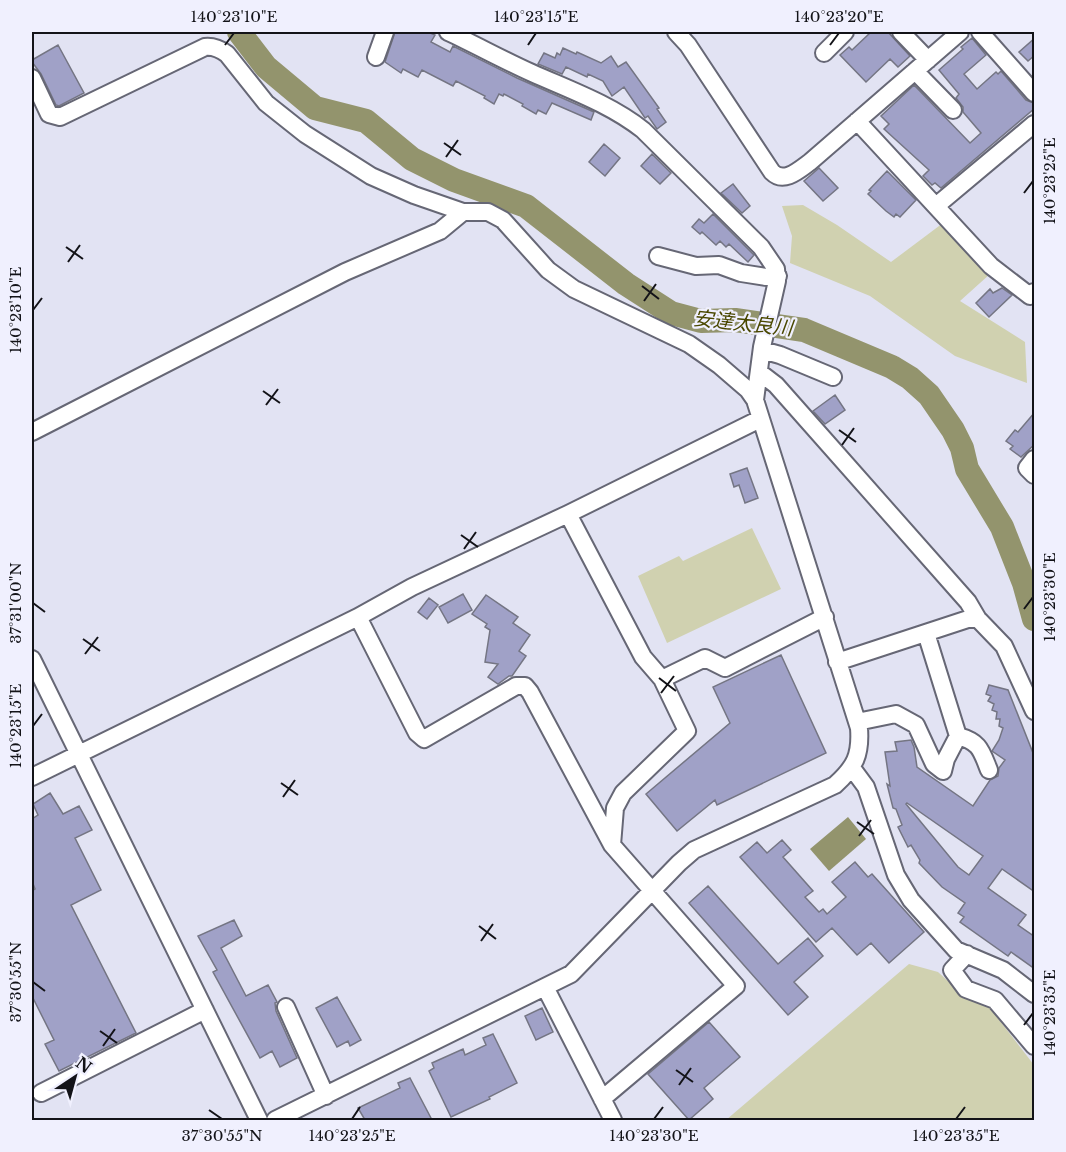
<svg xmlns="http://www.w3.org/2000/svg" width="1066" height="1152" font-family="'Libre Baskerville','Noto Sans JP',serif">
	<rect width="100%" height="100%" fill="#e2e3f3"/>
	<path fill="#d0d1b0" d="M 803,205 L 837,225 L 891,262 L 943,223 L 990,274 L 960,301 L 1025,342 L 1027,383 L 955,356 L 870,296 L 790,263 L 792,236 L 782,206 Z
		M 752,528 L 781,589 L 667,643 L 638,576 L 679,556 L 683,561 Z
		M 909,964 L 938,972 L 961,993 L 987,1004 L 1034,1065 L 1034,1120 L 726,1120 Z"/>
	<path fill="#93946d" d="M 848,817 L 866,839 L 829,871 L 810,849 Z"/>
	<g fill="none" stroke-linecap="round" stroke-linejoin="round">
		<path stroke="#93946d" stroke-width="24" d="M 239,32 L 266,67 L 315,108 L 366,121 L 412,159 L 454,180 L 526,206 L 626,284 L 671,313 L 701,321 L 735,320 L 804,330 L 892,367 L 910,378 L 929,395 L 953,430 L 962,448 L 967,469 L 1002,527 L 1024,583 L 1034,619"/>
	</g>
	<path fill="#a0a1c7" stroke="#747583" stroke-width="1.5" fill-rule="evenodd" d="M 395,32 L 428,32 L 435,35 L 431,42 L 450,52 L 453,46 L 517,78 L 594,112 L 591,120 L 552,103 L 546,114 L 538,110 L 536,114 L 522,106 L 523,104 L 504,94 L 503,96 L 499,94 L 494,104 L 484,98 L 485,96 L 456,81 L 453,86 L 422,70 L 418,77 L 403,69 L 401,73 L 385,62 Z
		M 871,32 L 888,32 L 910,56 L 898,67 L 890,59 L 866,82 L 840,55 L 849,47 L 852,50 Z
		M 972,38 L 986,55 L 964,74 L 977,89 L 996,72 L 998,74 L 1001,71 L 1026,100 L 1034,103 L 1035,108 L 941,188 L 935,183 L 932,185 L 923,176 L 929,170 L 884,129 L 889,124 L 881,116 L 914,85 L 970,143 L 981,133 L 963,112 L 963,107 L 956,98 L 959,94 L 939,70 L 963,49 L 961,47 Z
		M 1035,38 L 1035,55 L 1028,61 L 1019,52 Z
		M 58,45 L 84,93 L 59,106 L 56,105 L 41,74 L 32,62 L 32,60 Z
		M 563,48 L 576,54 L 577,52 L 601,63 L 611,56 L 618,67 L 626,62 L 659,108 L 657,109 L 666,122 L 657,129 L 648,116 L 645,118 L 624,87 L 612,96 L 603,81 L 588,74 L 587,77 L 566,67 L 562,74 L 538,64 L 544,53 L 555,58 L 557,53 L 560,55 Z
		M 604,144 L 620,158 L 605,176 L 589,162 Z
		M 652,154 L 671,173 L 660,184 L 641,166 Z
		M 819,168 L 838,188 L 823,201 L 804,181 Z
		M 887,171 L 916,200 L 900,217 L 896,214 L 894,217 L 886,211 L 868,194 L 871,191 L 869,190 Z
		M 733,184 L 750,206 L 742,213 L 721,193 Z
		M 713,214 L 754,255 L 748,262 L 729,244 L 726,247 L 720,241 L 716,245 L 702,232 L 700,234 L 692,227 L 699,219 L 704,223 Z
		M 1002,288 L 1012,295 L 989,317 L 976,303 L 990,289 L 993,293 Z
		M 835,395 L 845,410 L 825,424 L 813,411 Z
		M 1035,412 L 1035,444 L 1021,457 L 1010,449 L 1013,446 L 1006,441 L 1015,430 L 1018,432 Z
		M 747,468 L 758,498 L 745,503 L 739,485 L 734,487 L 730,474 Z
		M 463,594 L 472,610 L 448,623 L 439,607 Z
		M 486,595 L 518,617 L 513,623 L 530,635 L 519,651 L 526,656 L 512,676 L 509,676 L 498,684 L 488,677 L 498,664 L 485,662 L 490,630 L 485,627 L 487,624 L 472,614 Z
		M 429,598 L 438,605 L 427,619 L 418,612 Z
		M 781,655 L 826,753 L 717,805 L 715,800 L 677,831 L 646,794 L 730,723 L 713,687 Z
		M 989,685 L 1008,690 L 1035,758 L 1035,892 L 1002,869 L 988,888 L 1026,915 L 1018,925 L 1035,937 L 1035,969 L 1011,952 L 1008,956 L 960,922 L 964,917 L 958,913 L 965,903 L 942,887 L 919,863 L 920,860 L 911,845 L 908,847 L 898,827 L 902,825 L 896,809 L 893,808 L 887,784 L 890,786 L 885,752 L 897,751 L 895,742 L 911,740 L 914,747 L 917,767 L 973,806 L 990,780 L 998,776 L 999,768 L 1005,760 L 992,751 L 999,740 L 1003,728 L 999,726 L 1000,719 L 996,719 L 997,712 L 992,710 L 994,704 L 988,701 L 991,696 L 986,694 ZM 907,803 L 983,856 L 969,875 L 958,867 L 906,804 Z
		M 50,793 L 63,814 L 79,806 L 92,830 L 75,838 L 101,890 L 71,905 L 136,1033 L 59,1071 L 45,1044 L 54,1040 L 32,996 L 32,891 L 35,889 L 32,881 L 32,819 L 38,815 L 33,804 Z
		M 782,840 L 791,850 L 783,857 L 813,891 L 805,897 L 819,912 L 823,909 L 827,914 L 846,897 L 832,882 L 855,862 L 868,877 L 872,874 L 924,932 L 889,963 L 871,943 L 857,955 L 832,928 L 816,942 L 740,857 L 757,842 L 767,853 Z
		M 708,886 L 778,964 L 808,938 L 823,956 L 794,982 L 808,997 L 788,1015 L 689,903 Z
		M 234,920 L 242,936 L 221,948 L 246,996 L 268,985 L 277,1002 L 275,1003 L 276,1011 L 297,1058 L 280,1067 L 272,1051 L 260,1058 L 213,972 L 217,970 L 198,936 Z
		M 337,997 L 361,1040 L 350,1046 L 348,1041 L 337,1047 L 316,1008 Z
		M 542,1008 L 553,1032 L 536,1040 L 525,1016 Z
		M 709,1022 L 740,1057 L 704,1088 L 713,1099 L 689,1120 L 648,1074 Z
		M 493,1034 L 517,1083 L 489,1097 L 490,1099 L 451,1117 L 429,1071 L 434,1068 L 432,1063 L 463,1049 L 465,1055 L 486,1045 L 483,1038 Z
		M 410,1078 L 432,1120 L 365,1120 L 358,1108 L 400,1088 L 398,1083 Z"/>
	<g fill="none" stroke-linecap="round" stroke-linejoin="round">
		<defs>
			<path id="minor" d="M 676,32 L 688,45 L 772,172 C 784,184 799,170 810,162 L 960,32
				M 901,32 L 928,60
				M 980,32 L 1034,93
				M 824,53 L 845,32
				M 376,57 L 385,32
				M 915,71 L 953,110
				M 32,78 L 49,114 L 60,117 L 205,47 C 214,46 220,49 227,54 L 266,103 L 305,134 L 371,176 L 414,195 L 463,212
				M 857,121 L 991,266 L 1030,296 L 1034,292
				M 936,206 L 1034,124
				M 658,256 L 696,266 L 719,265 L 741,273 L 766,277 L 778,276
				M 762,350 L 780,355 L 833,377
				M 759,372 L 776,385 L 968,602 L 978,619
				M 32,432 L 345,272 L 440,231 L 463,212 L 488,212 L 503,220 L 548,270 L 574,289 L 689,344 L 719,365 L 748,390 L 755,400
				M 1034,459 L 1027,468 L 1034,475
				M 568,514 L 643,657 L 662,679 L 687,731 L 623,793 L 615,808 L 612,845
				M 358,617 L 417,733 L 424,739 L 516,686 L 525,686 L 530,692 L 612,845 L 736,986 L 602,1099
				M 32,659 L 259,1120
				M 837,662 L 968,619 L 978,619 L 1004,646 L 1034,711
				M 662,679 L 705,658 L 725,668 L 825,617
				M 857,722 L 896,714 L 916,725 L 934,764 L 943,771 L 946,759 L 958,736 L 926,633
				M 958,736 C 980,742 981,750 989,770
				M 852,768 L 866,787 L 896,875 L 911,900 L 956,950 L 1003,970 L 1034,994
				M 32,777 L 358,617 L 412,587 L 568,514 L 760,419
				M 967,954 L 952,970 L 966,989 L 995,1000 L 1034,1046
				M 545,987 L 613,1120
				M 286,1007 L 326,1096
				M 41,1093 L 205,1010
				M 275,1120 L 571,974 L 679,863 L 694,850 L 835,785 C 855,767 861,755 859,728 L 755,400 L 762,347 L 777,281 L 776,269 L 761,247 L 643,130 C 610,104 570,90 532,73 C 503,60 476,45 448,32"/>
		</defs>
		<use href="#minor" stroke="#666775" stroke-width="20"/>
		<use href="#minor" stroke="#fff" stroke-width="16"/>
	</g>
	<path fill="none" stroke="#131318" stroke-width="2" d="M 225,45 L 234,33M 528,45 L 536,33M 830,45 L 839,33M 444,143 L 461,155M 446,157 L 458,140M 1024,193 L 1033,181M 66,247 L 83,259M 68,262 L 80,245M 642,286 L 659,299M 644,301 L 656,284M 33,310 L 42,298M 263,391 L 280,403M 266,405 L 278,389M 839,430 L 856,442M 842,445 L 854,428M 461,535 L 478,547M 464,549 L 476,532M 33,603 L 45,612M 1024,609 L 1033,597M 83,639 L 100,651M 85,654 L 98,637M 659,678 L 676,691M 661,693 L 674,676M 33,726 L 42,714M 281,783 L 298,795M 283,797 L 295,780M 857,822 L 874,834M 859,836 L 871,820M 479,926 L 496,939M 481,941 L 493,924M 33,982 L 45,991M 1024,1025 L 1033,1013M 100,1031 L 117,1043M 103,1046 L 115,1029M 676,1070 L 693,1082M 679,1085 L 691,1068M 209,1110 L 222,1119M 352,1119 L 360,1107M 654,1119 L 663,1107M 956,1119 L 965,1107"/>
	<g text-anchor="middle" stroke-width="4.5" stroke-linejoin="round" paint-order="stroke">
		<g font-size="20" font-style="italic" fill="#4a4801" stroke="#f0f0fe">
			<text transform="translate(743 323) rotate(6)" y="7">安達太良川</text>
		</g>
	</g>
	<rect width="1066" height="1152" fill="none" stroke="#f0f0fe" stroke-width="66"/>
	<g transform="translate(75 1077) rotate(36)" stroke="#f0f0fe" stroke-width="4.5" paint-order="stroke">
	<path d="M0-4.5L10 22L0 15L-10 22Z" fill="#131318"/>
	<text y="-9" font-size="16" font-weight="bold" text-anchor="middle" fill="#131318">N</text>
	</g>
	<rect x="33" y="33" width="1000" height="1086" fill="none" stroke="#131318" stroke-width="2"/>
	<g font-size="15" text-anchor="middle" fill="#131318">
		<text x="234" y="22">140°23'10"E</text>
		<text x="536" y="22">140°23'15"E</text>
		<text x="839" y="22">140°23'20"E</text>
		<text transform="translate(1050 181) rotate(-90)" y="5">140°23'25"E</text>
		<text transform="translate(16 310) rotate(-90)" y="5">140°23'10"E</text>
		<text transform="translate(1050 597) rotate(-90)" y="5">140°23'30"E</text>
		<text transform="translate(16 603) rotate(-90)" y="5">37°31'00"N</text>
		<text transform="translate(16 726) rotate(-90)" y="5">140°23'15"E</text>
		<text transform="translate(16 982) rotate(-90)" y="5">37°30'55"N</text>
		<text transform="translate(1050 1013) rotate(-90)" y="5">140°23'35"E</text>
		<text x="222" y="1141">37°30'55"N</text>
		<text x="352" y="1141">140°23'25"E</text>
		<text x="654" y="1141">140°23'30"E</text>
		<text x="956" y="1141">140°23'35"E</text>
	</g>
</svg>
